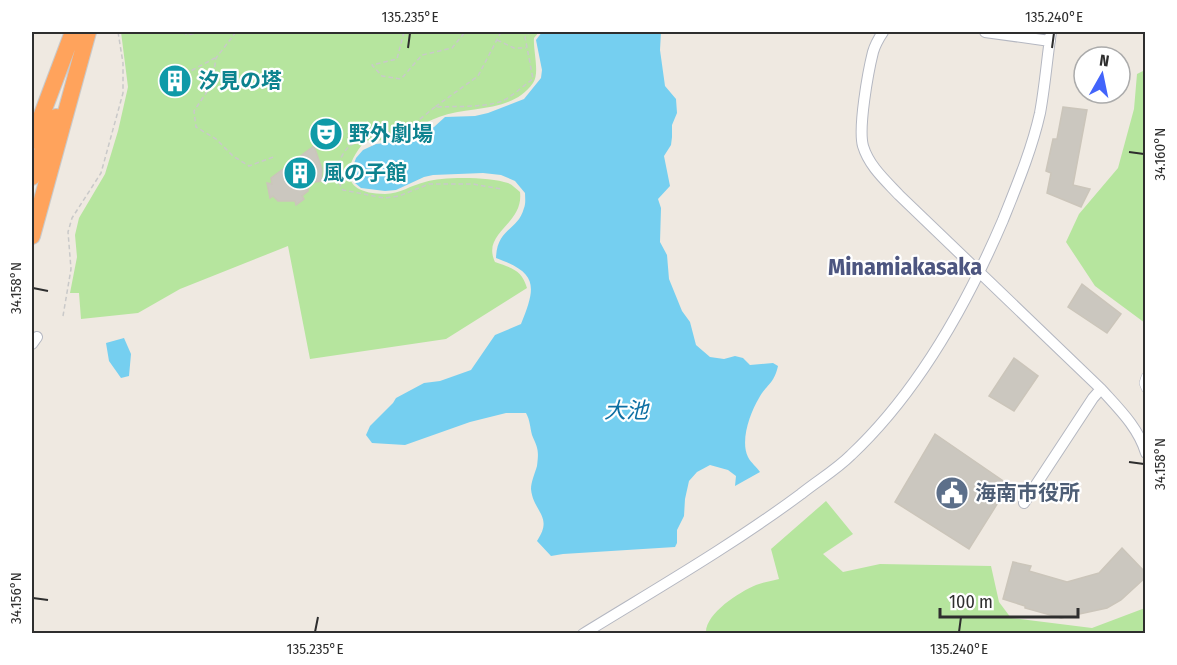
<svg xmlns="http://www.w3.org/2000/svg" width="1177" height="665" font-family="'Fira Sans Condensed','Noto Sans JP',sans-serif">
	<rect width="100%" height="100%" fill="#efe9e1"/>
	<path fill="#b6e59e" d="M 121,32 L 539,32 L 534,38 C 533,50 540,74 533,83 C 511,114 470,105 439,117 C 422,123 407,135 388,139 C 381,141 372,140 365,141 C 341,169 342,194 385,194 C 400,194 411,185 425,182 C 444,176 490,177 508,183 C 513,185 516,189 520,192 C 524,225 481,232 495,262 C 512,268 522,270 527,288 L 446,339 L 310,359 L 288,246 L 180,289 L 138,313 L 81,319 L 79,293 L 70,293 L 77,257 L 75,235 L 79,218 L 105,174 L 118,131 L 128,87 Z
		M 1145,70 L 1145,323 L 1095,286 L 1066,242 L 1079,214 L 1118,168 L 1134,109 L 1137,74 Z
		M 826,501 L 853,534 L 823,554 L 843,572 L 880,564 L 991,566 L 999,602 L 1011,618 L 1092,628 L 1145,608 L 1145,633 L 706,633 C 705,614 739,592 756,585 C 763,582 772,581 779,579 L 771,549 Z"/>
	<path fill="#75cff0" d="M 542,32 L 661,32 L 660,50 L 665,86 L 676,99 L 677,113 L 672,125 L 672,137 L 671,145 L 664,156 L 670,186 L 658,199 L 661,208 L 660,242 L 667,255 L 669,279 L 682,311 L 690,322 L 696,345 L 710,357 L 724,359 L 735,356 L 743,358 L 750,365 L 773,363 L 778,366 C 774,384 767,384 759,398 C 750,413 740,441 748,457 C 751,463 757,467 760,472 L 735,486 L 736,476 L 728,470 L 710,465 L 697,472 L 689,481 L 685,499 L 684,516 L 677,530 L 677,543 L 675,547 L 563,554 L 551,556 L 537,541 C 554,516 533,512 531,489 C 531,482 535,473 537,466 C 539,450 538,449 532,435 C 530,427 530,420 526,413 L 506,413 L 470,422 L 405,445 L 372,443 L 366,435 L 370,426 L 393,403 L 396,398 L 424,383 L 440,381 L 471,370 L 495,335 L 521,324 C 537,285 537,273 496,258 C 497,228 518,231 524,208 C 526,203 525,197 525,193 L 515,181 L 501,175 L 483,173 L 433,175 L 424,177 L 396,190 L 385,191 L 361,188 L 355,183 L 352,169 L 356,158 L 363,150 L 376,144 L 402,141 L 409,136 L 434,127 L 445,117 L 475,116 L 488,113 L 524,99 L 541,78 L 542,70 L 536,40 Z
		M 124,338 L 131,354 L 129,376 L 121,378 L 109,361 L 106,343 Z"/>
	<path fill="#cbc7bf" stroke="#cbc5ba" stroke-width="1.5" d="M 1063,107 L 1087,110 L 1073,185 L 1090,189 L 1081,207 L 1047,193 L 1051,173 L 1046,171 L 1053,139 L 1057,139 Z
		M 314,146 L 322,169 L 321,181 L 309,183 L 308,191 L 302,196 L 304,199 L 296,205 L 295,201 L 278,201 L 273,196 L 270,198 L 267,183 L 272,184 L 271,178 Z
		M 1082,284 L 1121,314 L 1107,333 L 1068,307 Z
		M 1014,358 L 1038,376 L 1014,411 L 989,396 Z
		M 935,434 L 1009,485 L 969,549 L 895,502 Z
		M 1122,548 L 1146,573 L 1146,577 L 1121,600 L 1107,608 L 1061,618 L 1025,608 L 1025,606 L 1003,599 L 1013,562 L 1031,566 L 1029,571 L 1067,582 L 1099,573 Z"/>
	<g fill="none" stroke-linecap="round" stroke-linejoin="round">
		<defs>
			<path id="minor" d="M 1146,377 L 1144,383 L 1146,388"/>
			<path id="tertiary" d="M 883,32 C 879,38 875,45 873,52 C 868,72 858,128 863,146 C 869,166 885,180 899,195 L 1101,389 C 1119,409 1138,427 1146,453
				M 985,32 L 1050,41
				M 32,344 L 37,337
				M 1024,503 L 1093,398 L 1101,389
				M 583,634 C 656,589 731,546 801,494 C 817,481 836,470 851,455 C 918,392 967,304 1003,220 C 1017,185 1032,149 1040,113 C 1045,86 1047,58 1051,32"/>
			<path id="motorway" d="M 32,141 L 73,32
				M 32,177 L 56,117
				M 32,236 L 88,32"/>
		</defs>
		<use href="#minor" stroke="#b4b7c1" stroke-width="10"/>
		<use href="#tertiary" stroke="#b4b7c1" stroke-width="12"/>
		<use href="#motorway" stroke="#c9c9c9" stroke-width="18"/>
		<path stroke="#c9c9c9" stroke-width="1.5" stroke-dasharray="4.5 3" stroke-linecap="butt" d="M 183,32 L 187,35 L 202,32
			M 236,32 L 216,58 L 212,84 L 194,111 L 196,127 L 216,139 L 233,156 L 249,166 L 276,156
			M 404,32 L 397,59 L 372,65 L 382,76 L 401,79 L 422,55 L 452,48 L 465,32
			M 501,32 L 478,76 L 435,107 C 454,106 484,108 502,101 C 513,96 523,86 533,79 L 525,37 L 530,32
			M 497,40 L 514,48 L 526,48
			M 185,74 L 215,58
			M 435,107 C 427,113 418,122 409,126 C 383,138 349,131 339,163 C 336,173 338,182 343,190 L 384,198 L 399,196 L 429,184 L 473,184 L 501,189
			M 63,316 L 71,269 L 68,232 L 72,218 L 101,173 L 123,93 L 123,63 L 118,32"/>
		<use href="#minor" stroke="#fff" stroke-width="9"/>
		<use href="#tertiary" stroke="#fff" stroke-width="10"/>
		<use href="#motorway" stroke="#ffa35c" stroke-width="16"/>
	</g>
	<path fill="none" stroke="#2e2e2e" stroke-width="2" d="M 408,48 L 410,33M 1052,48 L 1054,33M 1129,152 L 1144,154M 33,288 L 48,291M 1129,462 L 1144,464M 33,598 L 48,600M 315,632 L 318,617M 959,632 L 961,617"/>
	<defs>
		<symbol id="building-disc" viewBox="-11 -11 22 22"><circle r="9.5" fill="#0f9aa8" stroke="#fff"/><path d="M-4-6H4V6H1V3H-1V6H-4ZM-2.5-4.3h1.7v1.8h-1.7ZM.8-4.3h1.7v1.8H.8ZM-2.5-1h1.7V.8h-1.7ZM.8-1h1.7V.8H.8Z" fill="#fff"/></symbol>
		<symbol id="theatre-disc" viewBox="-11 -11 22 22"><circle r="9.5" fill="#0f9aa8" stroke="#fff"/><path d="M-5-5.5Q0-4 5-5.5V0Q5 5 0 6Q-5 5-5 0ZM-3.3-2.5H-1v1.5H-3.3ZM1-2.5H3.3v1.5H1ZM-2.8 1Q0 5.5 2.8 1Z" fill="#fff"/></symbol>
		<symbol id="civic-disc" viewBox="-11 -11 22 22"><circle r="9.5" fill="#5c6f8a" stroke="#fff"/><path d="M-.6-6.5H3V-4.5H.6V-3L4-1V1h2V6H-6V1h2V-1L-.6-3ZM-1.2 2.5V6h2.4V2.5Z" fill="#fff"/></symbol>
	</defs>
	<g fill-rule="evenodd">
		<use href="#building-disc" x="156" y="62" width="38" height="38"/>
		<use href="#theatre-disc" x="307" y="115" width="38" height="38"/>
		<use href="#building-disc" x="281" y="154" width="38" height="38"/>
		<use href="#civic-disc" x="933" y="474" width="38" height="38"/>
	</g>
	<g text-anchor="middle" stroke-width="4.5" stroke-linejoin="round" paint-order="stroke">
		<g font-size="21" font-weight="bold" fill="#0d838f" stroke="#fff" text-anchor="start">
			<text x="198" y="88">汐見の塔</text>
			<text x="349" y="141">野外劇場</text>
			<text x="323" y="180">風の子館</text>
		</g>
		<g font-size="21" font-weight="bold" fill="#4e5e75" stroke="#fff" text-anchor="start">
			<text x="975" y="500">海南市役所</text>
		</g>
		<g font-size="22" font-style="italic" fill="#0d6fa3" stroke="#fff">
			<text x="626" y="418">大池</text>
		</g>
		<g font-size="24" font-weight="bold" fill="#4d5680" stroke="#fff">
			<text x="905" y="275">Minamiakasaka</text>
		</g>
	</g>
	<rect width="1177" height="665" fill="none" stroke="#ffffff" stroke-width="66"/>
	<g transform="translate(1102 75) rotate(9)"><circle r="28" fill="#ffffff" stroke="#ababab" stroke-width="1.5"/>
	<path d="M0-4.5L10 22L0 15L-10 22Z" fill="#4264fb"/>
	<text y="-9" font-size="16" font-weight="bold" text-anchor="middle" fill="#2e2e2e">N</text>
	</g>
	<path d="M940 608v9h138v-9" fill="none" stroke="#2e2e2e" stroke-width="3"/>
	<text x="949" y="608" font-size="18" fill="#2e2e2e" stroke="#ffffff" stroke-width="4.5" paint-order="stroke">100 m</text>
	<rect x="33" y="33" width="1111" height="599" fill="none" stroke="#2e2e2e" stroke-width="2"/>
	<g font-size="15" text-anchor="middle" fill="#2e2e2e">
		<text x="410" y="22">135.235°E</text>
		<text x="1054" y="22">135.240°E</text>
		<text transform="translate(1160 154) rotate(-90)" y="5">34.160°N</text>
		<text transform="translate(16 288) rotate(-90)" y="5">34.158°N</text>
		<text transform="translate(1160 464) rotate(-90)" y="5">34.158°N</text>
		<text transform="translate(16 598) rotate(-90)" y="5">34.156°N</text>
		<text x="315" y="654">135.235°E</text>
		<text x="959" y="654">135.240°E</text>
	</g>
</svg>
